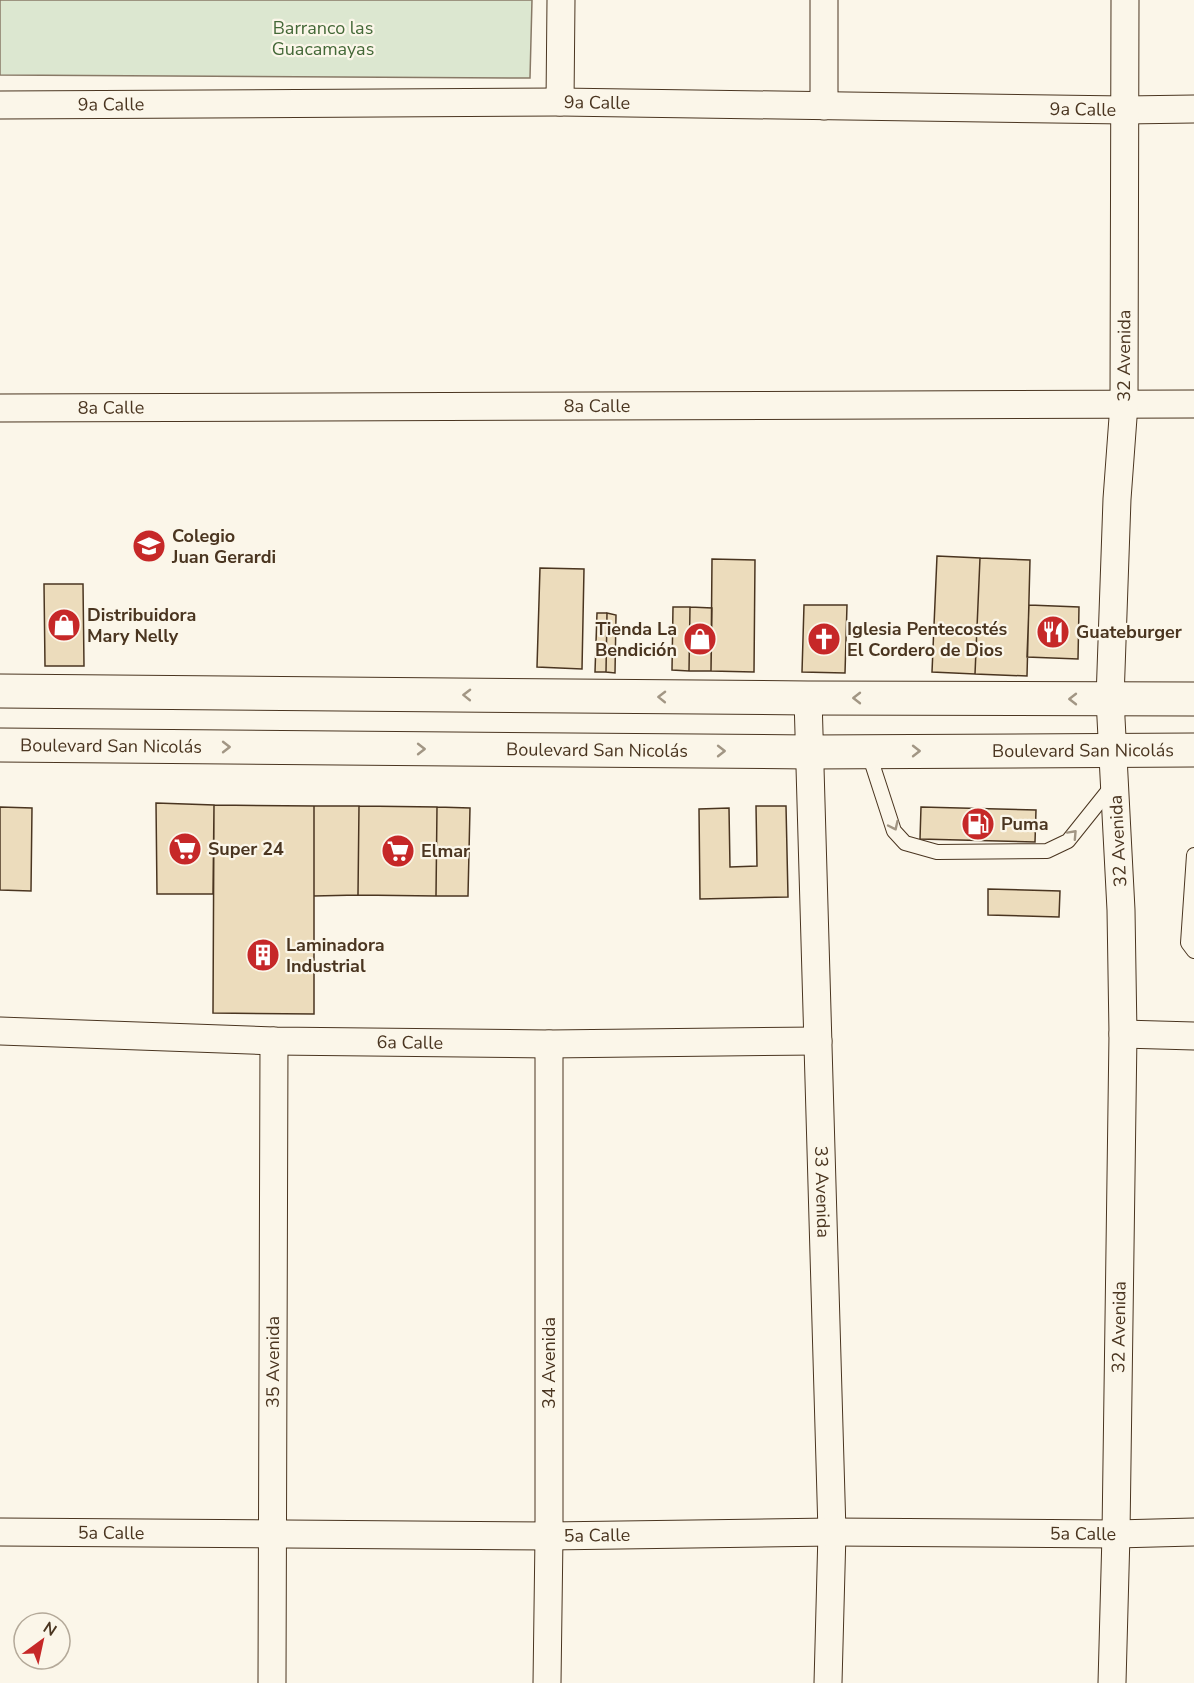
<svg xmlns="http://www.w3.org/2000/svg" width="1194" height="1683" font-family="'Nunito Sans',sans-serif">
	<rect width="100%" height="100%" fill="#fbf6e9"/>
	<path fill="#dce7d0" stroke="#887966" stroke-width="1.5" d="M 0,0 L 532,0 L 530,78 L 0,75 Z"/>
	<path fill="#ecdcbc" stroke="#4a3520" stroke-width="1.5" d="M 937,556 L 980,558 L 975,674 L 932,672 Z
		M 980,558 L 1030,560 L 1027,676 L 975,674 Z
		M 712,559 L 755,560 L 754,672 L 711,671 Z
		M 540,568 L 584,569 L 582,669 L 537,667 Z
		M 44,584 L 83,584 L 84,666 L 45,666 Z
		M 804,605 L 847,605 L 845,673 L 802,672 Z
		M 1029,605 L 1079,607 L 1078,659 L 1027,657 Z
		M 673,607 L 690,607 L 689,671 L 672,670 Z
		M 690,607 L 712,608 L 711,671 L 689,671 Z
		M 597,613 L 607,613 L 606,672 L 595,672 Z
		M 607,613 L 616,615 L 615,673 L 606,672 Z
		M 156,803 L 214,805 L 213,894 L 157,894 Z
		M 214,805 L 314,806 L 314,1014 L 213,1013 Z
		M 314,806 L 359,806 L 358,895 L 314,896 Z
		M 359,806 L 437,807 L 436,896 L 358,895 Z
		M 756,806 L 786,806 L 788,897 L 700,899 L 699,809 L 729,808 L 730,867 L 757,866 Z
		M 0,807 L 32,808 L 31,891 L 0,890 Z
		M 437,807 L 470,808 L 468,896 L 436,896 Z
		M 921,807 L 1036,810 L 1035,842 L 920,839 Z
		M 988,889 L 1060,891 L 1059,917 L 988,915 Z"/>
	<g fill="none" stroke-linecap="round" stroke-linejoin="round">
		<defs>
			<path id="lane" d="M 868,751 L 894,831 L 905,843 L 937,852 L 1047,851 L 1068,841 L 1112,786
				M 1194,855 L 1188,943 L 1194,951"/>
			<g id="street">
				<path d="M 560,102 L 561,0"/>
				<path id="s1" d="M 0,105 L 560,102 L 1125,110 L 1194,109"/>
				<path d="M 824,106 L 824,0"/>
				<path id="s2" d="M 0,408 L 1194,404"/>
				<path id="s3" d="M 808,698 L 832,1532 L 828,1683"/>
				<path id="s4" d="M 0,1031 L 274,1041 L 549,1044 L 818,1041"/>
				<path d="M 1123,1034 L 1194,1036"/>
				<path id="s5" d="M 0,1532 L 549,1536 L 832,1532 L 1116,1534 L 1194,1532"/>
				<path id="s6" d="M 272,1683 L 274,1041"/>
				<path d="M 547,1683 L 549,1536 L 549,1044"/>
				<path id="s7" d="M 1112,1683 L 1116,1534 L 1123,1034 L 1121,910 L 1110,699 L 1117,499 L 1124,404 L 1125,0"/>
			</g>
			<g id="primary">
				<path d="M 0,691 L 808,698 L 1194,699"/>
				<path id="s8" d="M 0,745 L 809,752 L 1194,750"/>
			</g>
		</defs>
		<use href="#lane" stroke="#4a3520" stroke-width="16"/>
		<use href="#street" stroke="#4a3520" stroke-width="29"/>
		<use href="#primary" stroke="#4a3520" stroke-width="35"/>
		<use href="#lane" stroke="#fbf6e9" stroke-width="14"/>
		<use href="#street" stroke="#fbf6e9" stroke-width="27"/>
		<use href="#primary" stroke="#fbf6e9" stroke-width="33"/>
	</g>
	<defs><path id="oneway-chevron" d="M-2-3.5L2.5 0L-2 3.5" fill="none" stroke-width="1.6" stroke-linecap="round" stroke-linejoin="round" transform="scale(1.5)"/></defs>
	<g stroke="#a29684">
		<use href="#oneway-chevron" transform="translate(467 695) rotate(-179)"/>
		<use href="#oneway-chevron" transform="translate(662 697) rotate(-179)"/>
		<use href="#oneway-chevron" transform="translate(857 698) rotate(-180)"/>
		<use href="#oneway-chevron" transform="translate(1073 699) rotate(-180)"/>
		<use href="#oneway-chevron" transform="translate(226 747)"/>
		<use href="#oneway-chevron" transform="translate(421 749)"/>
		<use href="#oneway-chevron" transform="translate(721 751)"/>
		<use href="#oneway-chevron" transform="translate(916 751)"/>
		<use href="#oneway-chevron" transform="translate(894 826) rotate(65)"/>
		<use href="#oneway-chevron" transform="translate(1073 834) rotate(-47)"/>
	</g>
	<defs>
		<symbol id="school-disc" viewBox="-11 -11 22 22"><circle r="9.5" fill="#c62828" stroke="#fbf6e9"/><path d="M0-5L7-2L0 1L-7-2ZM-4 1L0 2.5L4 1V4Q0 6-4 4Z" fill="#fff"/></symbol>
		<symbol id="shop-disc" viewBox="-11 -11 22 22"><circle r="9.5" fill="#c62828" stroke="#fbf6e9"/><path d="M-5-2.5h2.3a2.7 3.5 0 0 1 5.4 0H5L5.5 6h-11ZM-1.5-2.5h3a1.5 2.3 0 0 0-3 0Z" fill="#fff"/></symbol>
		<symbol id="restaurant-disc" viewBox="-11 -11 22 22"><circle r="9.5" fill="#c62828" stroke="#fbf6e9"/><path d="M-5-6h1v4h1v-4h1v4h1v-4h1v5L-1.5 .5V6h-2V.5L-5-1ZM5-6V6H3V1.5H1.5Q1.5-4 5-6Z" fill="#fff"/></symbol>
		<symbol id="church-disc" viewBox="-11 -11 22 22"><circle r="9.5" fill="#c62828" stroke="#fbf6e9"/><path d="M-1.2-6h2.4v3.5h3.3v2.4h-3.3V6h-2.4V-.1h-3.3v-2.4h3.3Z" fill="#fff"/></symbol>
		<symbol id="fuel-disc" viewBox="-11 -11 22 22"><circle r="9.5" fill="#c62828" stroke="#fbf6e9"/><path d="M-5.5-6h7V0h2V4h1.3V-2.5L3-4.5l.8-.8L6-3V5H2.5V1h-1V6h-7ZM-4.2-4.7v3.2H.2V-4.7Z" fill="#fff"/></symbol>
		<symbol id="supermarket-disc" viewBox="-11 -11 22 22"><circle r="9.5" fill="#c62828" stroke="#fbf6e9"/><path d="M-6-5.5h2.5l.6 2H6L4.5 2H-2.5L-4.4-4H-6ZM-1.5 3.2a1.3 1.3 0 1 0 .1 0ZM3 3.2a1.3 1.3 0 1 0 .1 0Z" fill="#fff"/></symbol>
		<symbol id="building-disc" viewBox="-11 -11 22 22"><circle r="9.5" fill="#c62828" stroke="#fbf6e9"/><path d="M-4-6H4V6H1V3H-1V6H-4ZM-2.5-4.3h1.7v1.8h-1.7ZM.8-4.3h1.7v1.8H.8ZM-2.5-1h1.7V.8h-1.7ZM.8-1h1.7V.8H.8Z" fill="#fff"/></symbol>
	</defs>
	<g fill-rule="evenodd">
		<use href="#school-disc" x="130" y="527" width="38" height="38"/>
		<use href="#shop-disc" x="45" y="606" width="38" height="38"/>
		<use href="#restaurant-disc" x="1034" y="613" width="38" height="38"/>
		<use href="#shop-disc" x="681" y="620" width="38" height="38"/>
		<use href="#church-disc" x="805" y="620" width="38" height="38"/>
		<use href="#fuel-disc" x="959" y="805" width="38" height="38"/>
		<use href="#supermarket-disc" x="166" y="830" width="38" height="38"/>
		<use href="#supermarket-disc" x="379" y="832" width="38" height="38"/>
		<use href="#building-disc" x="244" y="936" width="38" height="38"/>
	</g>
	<g text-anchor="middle" stroke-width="4.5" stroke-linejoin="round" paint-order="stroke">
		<g font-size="18" fill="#436837" stroke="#fbf6e9">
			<text x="323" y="34">Barranco las<tspan x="323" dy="21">Guacamayas</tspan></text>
		</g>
		<g font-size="18" fill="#4a3520" stroke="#fbf6e9">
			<text dy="6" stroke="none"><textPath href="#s1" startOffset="597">9a Calle</textPath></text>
			<text dy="6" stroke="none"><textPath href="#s1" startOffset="111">9a Calle</textPath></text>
			<text dy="6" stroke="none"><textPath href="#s1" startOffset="1083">9a Calle</textPath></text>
			<text dy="6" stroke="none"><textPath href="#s7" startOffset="1328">32 Avenida</textPath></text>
			<text dy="6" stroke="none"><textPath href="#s2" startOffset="597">8a Calle</textPath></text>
			<text dy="6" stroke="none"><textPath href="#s2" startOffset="111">8a Calle</textPath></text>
			<text dy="6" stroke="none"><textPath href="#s8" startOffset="111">Boulevard San Nicolás</textPath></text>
			<text dy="6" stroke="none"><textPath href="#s8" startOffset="597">Boulevard San Nicolás</textPath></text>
			<text dy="6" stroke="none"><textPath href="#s8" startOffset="1083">Boulevard San Nicolás</textPath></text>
			<text transform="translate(1118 841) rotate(-93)" y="6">32 Avenida</text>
			<text dy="6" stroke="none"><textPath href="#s4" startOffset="410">6a Calle</textPath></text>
			<text dy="6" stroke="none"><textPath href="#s3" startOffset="494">33 Avenida</textPath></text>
			<text dy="6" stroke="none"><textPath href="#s7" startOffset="356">32 Avenida</textPath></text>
			<text dy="6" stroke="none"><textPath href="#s6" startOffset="321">35 Avenida</textPath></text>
			<text transform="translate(549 1363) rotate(-90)" y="6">34 Avenida</text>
			<text dy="6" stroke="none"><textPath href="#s5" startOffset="111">5a Calle</textPath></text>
			<text dy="6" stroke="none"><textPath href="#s5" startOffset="1083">5a Calle</textPath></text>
			<text dy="6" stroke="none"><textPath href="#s5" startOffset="597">5a Calle</textPath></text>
		</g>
		<g font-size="18" font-weight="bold" fill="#4a3520" stroke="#fbf6e9" text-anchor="start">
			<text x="172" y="542">Colegio<tspan x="172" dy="21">Juan Gerardi</tspan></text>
			<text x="87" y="621">Distribuidora<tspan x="87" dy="21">Mary Nelly</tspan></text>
			<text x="677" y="635" text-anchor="end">Tienda La<tspan x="677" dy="21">Bendición</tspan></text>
			<text x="847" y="635">Iglesia Pentecostés<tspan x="847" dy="21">El Cordero de Dios</tspan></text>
			<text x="1076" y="638">Guateburger</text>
			<text x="1001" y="830">Puma</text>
			<text x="208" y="855">Super 24</text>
			<text x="421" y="857">Elmar</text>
			<text x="286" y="951">Laminadora<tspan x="286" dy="21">Industrial</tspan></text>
		</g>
	</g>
	<g transform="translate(42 1641) rotate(33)"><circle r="28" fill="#fbf6e9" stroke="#b4a999" stroke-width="1.5"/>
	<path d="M0-4.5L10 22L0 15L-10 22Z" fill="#c62828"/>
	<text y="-9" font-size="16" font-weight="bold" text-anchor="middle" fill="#4a3520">N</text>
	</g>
</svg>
